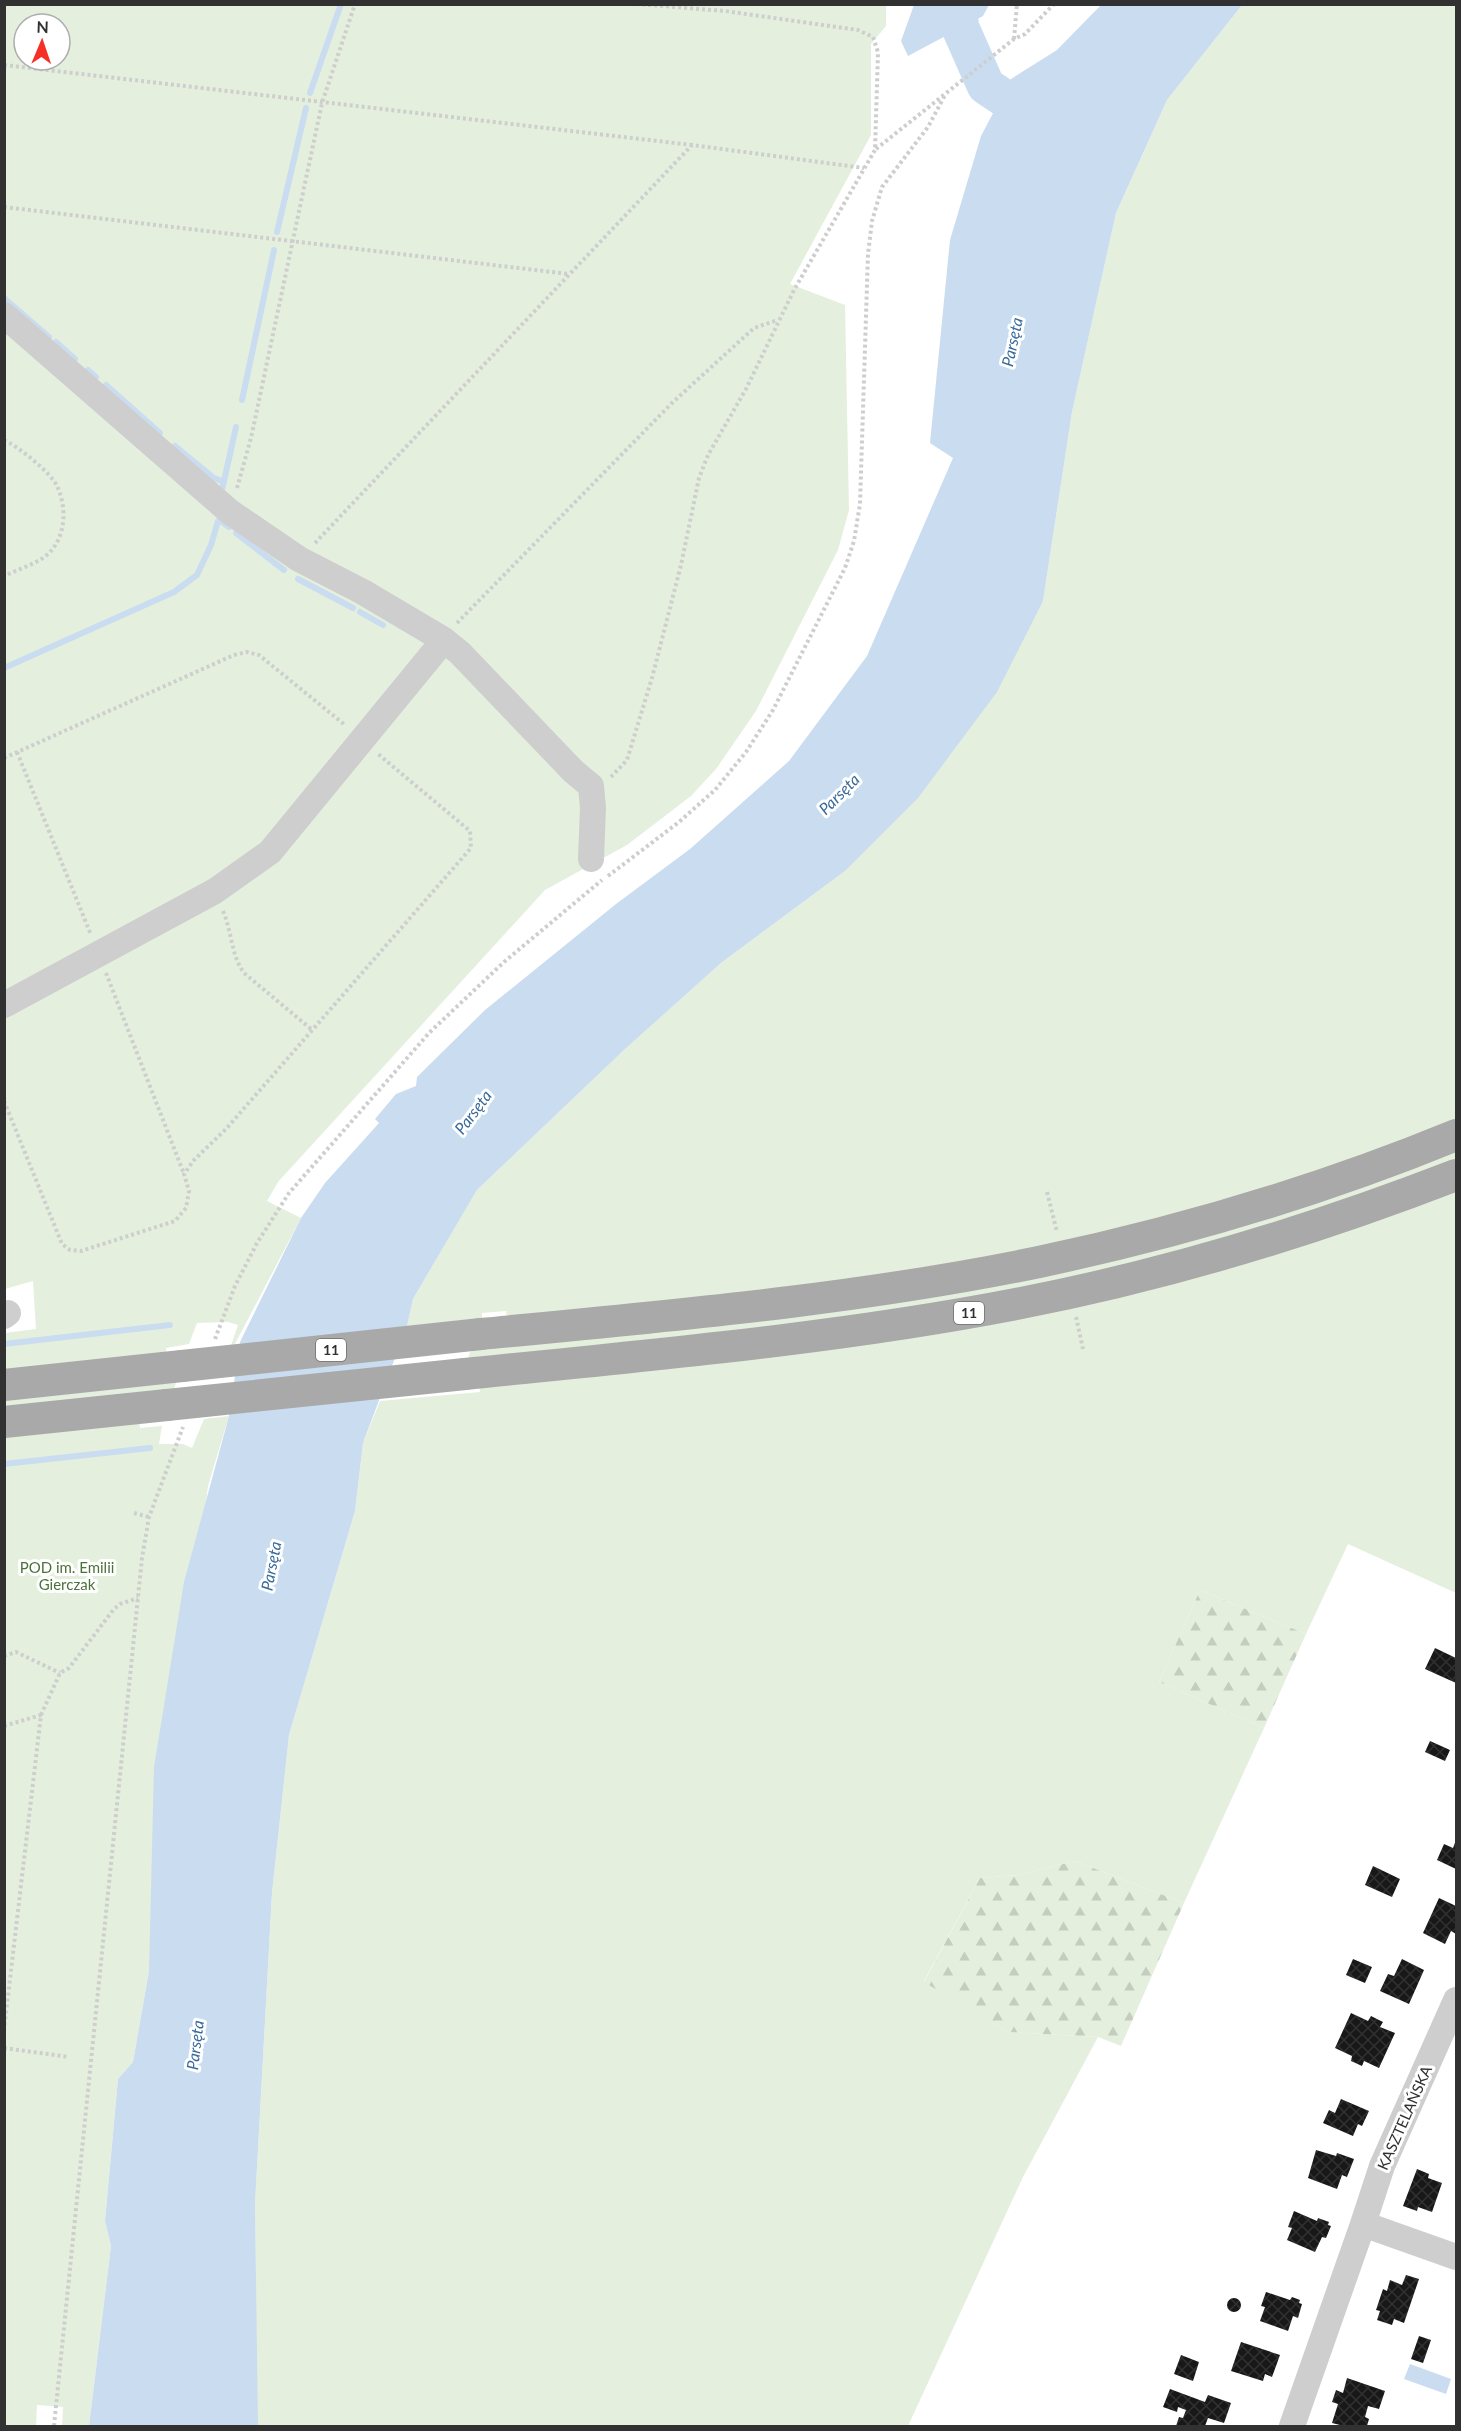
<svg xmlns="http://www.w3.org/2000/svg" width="1461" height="2431" font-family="Lato,sans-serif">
	<defs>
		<pattern id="forest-firs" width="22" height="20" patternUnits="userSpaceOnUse" patternTransform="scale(1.5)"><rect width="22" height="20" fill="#e5efde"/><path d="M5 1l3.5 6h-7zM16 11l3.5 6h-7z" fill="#c5cdbf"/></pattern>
		<pattern id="building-cross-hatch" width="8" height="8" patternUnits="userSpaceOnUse" patternTransform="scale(1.5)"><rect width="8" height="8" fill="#181818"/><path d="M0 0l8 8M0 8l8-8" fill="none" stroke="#313131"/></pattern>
	</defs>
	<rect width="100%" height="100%" fill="#fff"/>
	<path fill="#e5efde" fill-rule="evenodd" d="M 5,5 L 886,5 L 886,26 L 871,44 L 871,135 L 790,284 L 845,305 L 849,510 L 838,550 L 756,711 L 716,769 L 691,796 L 627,845 L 545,890 L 278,1182 L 267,1201 L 301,1218 L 225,1363 L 238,1325 L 228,1322 L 197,1323 L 189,1344 L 166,1348 L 166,1357 L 5,1374 L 5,1333 L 36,1329 L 33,1281 L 5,1289 ZM 24,24 L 60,24 L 60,60 L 24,60 Z
		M 1242,5 L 1456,5 L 1456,1123 L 1180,1217 L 919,1272 L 508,1322 L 506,1311 L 482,1313 L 482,1318 L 407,1326 L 413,1299 L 477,1190 L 624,1050 L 721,963 L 845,871 L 1043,601 L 1072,412 L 1116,213 L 1167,100 Z
		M 1456,1147 L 1456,1162 L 1190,1252 L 926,1309 L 468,1359 L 470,1352 L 473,1351 L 475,1347 L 761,1316 Z
		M 1456,1188 L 1456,1593 L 1348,1544 L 1306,1634 L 1200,1590 L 1159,1682 L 1264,1728 L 1184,1903 L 1075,1861 L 1018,1875 L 980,1878 L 924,1981 L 1007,2032 L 1098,2037 L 1023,2177 L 908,2426 L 257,2426 L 255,2204 L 272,1893 L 289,1735 L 355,1511 L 363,1443 L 380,1401 L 480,1392 L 479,1383 L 765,1355 Z
		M 176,1383 L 174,1389 L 5,1412 L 4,1396 Z
		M 229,1416 L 208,1486 L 149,1971 L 133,2062 L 118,2079 L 105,2221 L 111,2246 L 89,2426 L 62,2426 L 63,2407 L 37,2405 L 36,2426 L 5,2426 L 4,1433 L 139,1419 L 140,1428 L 162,1426 L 159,1444 L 183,1444 L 192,1448 L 204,1419 Z"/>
	<path fill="url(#forest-firs)" d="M 1200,1590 L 1306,1634 L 1264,1728 L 1159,1682 Z
		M 1075,1861 L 1184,1903 L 1121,2046 L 1098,2037 L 1007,2032 L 924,1982 L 980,1878 L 1018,1875 Z"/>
	<path fill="#cadcf0" d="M 914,5 L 914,4 L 989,5 L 983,16 L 908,56 L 901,41 Z
		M 1101,5 L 1242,5 L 1167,100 L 1116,213 L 1072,412 L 1043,601 L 997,692 L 918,798 L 845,871 L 721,963 L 624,1050 L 477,1190 L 413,1299 L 407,1326 L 363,1443 L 355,1511 L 289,1735 L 272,1893 L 255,2204 L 258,2426 L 89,2426 L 111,2246 L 105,2221 L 118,2079 L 133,2062 L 149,1971 L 154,1767 L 184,1582 L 229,1416 L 240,1342 L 301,1218 L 325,1183 L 379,1123 L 375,1119 L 396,1094 L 416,1086 L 417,1077 L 485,1010 L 616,904 L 690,849 L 789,761 L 867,656 L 953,458 L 930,443 L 950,240 L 981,136 L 1011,79 L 1057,50 Z
		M 1410,2364 L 1451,2379 L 1446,2394 L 1404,2379 Z"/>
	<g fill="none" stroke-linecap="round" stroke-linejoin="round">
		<path stroke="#cadcf0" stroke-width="6" d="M 310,93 L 341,4
			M 277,232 L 306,108
			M 4,298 L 49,337
			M 56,342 L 75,359
			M 88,370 L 96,377
			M 106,385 L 160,433
			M 242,400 L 274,250
			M 175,446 L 214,478 L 224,482
			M 222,490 L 236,427
			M 236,533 L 284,570
			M 298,579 L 353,608
			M 360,612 L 383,625
			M 4,668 L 174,592 L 197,575 L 211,545 L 218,521 L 221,521 L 229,527
			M 4,1344 L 170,1325
			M 4,1464 L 150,1448"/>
		<path stroke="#cadcf0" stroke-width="38" d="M 958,4 L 960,27 L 986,86 L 1045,125"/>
	</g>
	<path fill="url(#building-cross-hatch)" d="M 1435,1648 L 1456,1658 L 1456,1683 L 1425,1669 Z
		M 1430,1741 L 1450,1750 L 1445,1761 L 1425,1752 Z
		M 1456,1840 L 1456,1869 L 1437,1860 L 1444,1844 L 1453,1848 Z
		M 1373,1866 L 1400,1879 L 1392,1897 L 1365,1885 Z
		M 1439,1898 L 1456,1906 L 1456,1934 L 1451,1931 L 1445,1944 L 1423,1933 Z
		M 1353,1959 L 1372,1967 L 1365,1983 L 1346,1975 Z
		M 1402,1959 L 1424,1970 L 1409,2004 L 1380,1991 L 1388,1974 L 1394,1976 Z
		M 1351,2013 L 1368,2021 L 1371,2016 L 1383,2022 L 1380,2027 L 1395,2033 L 1379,2068 L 1364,2061 L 1362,2066 L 1351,2061 L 1352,2056 L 1335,2048 Z
		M 1341,2099 L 1369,2111 L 1362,2126 L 1358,2124 L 1353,2136 L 1323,2123 L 1329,2110 L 1335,2113 Z
		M 1316,2150 L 1336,2156 L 1337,2153 L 1354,2159 L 1347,2177 L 1342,2175 L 1337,2189 L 1308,2178 Z
		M 1417,2169 L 1429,2174 L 1428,2178 L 1442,2183 L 1432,2212 L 1418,2207 L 1417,2211 L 1403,2206 Z
		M 1294,2211 L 1317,2221 L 1318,2218 L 1329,2222 L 1328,2225 L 1331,2226 L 1326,2238 L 1322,2237 L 1315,2252 L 1287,2240 L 1292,2228 L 1288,2227 Z
		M 1406,2275 L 1419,2279 L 1404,2323 L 1394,2319 L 1392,2325 L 1377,2320 L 1380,2311 L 1376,2310 L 1383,2289 L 1387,2291 L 1390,2280 L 1402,2285 Z
		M 1266,2292 L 1290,2300 L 1292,2297 L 1300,2300 L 1299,2303 L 1302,2304 L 1298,2318 L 1293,2316 L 1288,2331 L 1260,2321 L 1265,2307 L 1261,2306 Z
		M1227 2305a7 7 0 1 1 14 0a7 7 0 1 1-14 0Z
		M 1419,2336 L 1431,2340 L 1423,2363 L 1411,2359 Z
		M 1241,2342 L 1280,2355 L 1272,2377 L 1265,2374 L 1263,2381 L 1231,2371 Z
		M 1181,2355 L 1199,2362 L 1193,2381 L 1174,2374 Z
		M 1347,2378 L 1385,2391 L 1379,2409 L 1368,2406 L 1365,2417 L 1369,2419 L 1367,2426 L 1344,2426 L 1332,2423 L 1338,2404 L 1332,2402 L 1336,2390 L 1343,2393 Z
		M 1170,2389 L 1205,2402 L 1208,2395 L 1231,2403 L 1224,2423 L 1208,2418 L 1205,2426 L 1176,2426 L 1179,2417 L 1183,2418 L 1186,2410 L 1178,2407 L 1177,2412 L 1163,2407 Z"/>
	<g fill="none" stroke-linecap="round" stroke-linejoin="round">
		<path stroke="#cecece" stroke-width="4" stroke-dasharray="3 3" stroke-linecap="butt" d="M 1014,39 L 1017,4
			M 4,65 L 692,145
			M 876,149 L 1014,39 L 1025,34 L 1054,4
			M 4,207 L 569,274
			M 4,440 C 18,446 51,473 57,486 C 68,509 66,542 43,558 C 32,565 17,570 4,576
			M 237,488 L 251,438 L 322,103 L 355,4
			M 315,543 L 692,145 L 864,168
			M 457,623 L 672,403 L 754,328 L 778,320
			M 17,752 L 91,935
			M 4,758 L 234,655 L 247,652 L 259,655 L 345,725
			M 611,777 L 627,760 L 652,678 L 681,565 L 699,478 L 708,455 L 746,389 L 794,290 L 875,150 L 878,52 L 873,37 L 858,30 L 725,11 L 637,4
			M 608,876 L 679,822 L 715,790 L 746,752 L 773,710 L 845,568 L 854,541 L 860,504 L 868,254 L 872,221 L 882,187 L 928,127 L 945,95
			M 223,911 C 232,932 231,955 244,973 L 311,1029
			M 106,973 L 184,1174
			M 4,1101 L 62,1244 L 70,1250 L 81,1251 L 175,1221 L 186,1208 L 189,1191 L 184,1174 L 194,1160 L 226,1129 L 471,848 L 470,831 L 378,754
			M 1047,1192 L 1057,1232
			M 1076,1317 L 1083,1349
			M 215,1339 L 235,1286 L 257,1243 L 289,1193 L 429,1033 L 504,962 L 602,880
			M 134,1513 L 149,1517
			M 4,1656 L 16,1652 L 60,1673
			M 41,1715 L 60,1673 L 69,1668 L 114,1609 L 120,1604 L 138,1598
			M 4,1726 L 41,1715 L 4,2030
			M 4,2048 L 69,2057
			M 54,2426 L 142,1558 L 149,1517 L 183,1427"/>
		<path stroke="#cecece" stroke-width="26" d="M 4,315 L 230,512 L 299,559 L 363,592 L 444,640 L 460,653 L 573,771 L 591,786 L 593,808 L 591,859
			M 4,1005 L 215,891 L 270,852 L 444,640
			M 4,1316 L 8,1313
			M 1363,2224 L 1382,2166 L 1456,2000
			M 1292,2426 L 1363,2224 L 1456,2257"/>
		<path stroke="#a9a9a9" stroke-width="32" d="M 481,1334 C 667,1316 855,1300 1039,1262 C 1181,1232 1322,1190 1456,1135
			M 465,1374 C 649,1355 835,1339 1016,1304 C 1167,1275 1314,1230 1456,1175
			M 4,1385 L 182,1366
			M 4,1422 L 167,1405"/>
		<path stroke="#a9a9a9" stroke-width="32" d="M 182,1366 L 481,1334
			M 167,1405 L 465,1374"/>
	</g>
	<g text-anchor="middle" stroke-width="6" stroke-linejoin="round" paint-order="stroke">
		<g fill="#fff" stroke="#6f6f6f" stroke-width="1.5">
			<rect x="954" y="1302" width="30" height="22" rx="4.5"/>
			<rect x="316" y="1339" width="30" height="22" rx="4.5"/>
		</g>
		<g font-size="14" font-weight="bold" fill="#313131">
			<text x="969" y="1318">11</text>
			<text x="331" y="1355">11</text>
		</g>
		<g font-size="15" fill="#4d713a" stroke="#fff">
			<text x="67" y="1573">POD im. Emilii<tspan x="67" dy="17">Gierczak</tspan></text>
		</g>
		<g font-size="15" fill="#313131" stroke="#fff">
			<text transform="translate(1405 2118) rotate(-66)" y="5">KASZTELAŃSKA</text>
		</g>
		<g font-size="16" font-style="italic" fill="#37699b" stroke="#fff">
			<text transform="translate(1012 342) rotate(-78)" y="6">Parsęta</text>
			<text transform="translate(839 794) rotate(-45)" y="6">Parsęta</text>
			<text transform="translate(473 1112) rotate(-53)" y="6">Parsęta</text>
			<text transform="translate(271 1566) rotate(-79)" y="6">Parsęta</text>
			<text transform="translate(195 2045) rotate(-83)" y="6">Parsęta</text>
		</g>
	</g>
	<rect width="1461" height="2431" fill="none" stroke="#313131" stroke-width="12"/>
	<g transform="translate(42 42) rotate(2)"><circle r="28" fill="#ffffff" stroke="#adadad" stroke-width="1.5"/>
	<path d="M0-4.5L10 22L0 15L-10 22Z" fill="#f43027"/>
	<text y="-9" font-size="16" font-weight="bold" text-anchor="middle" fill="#313131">N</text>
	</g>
</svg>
